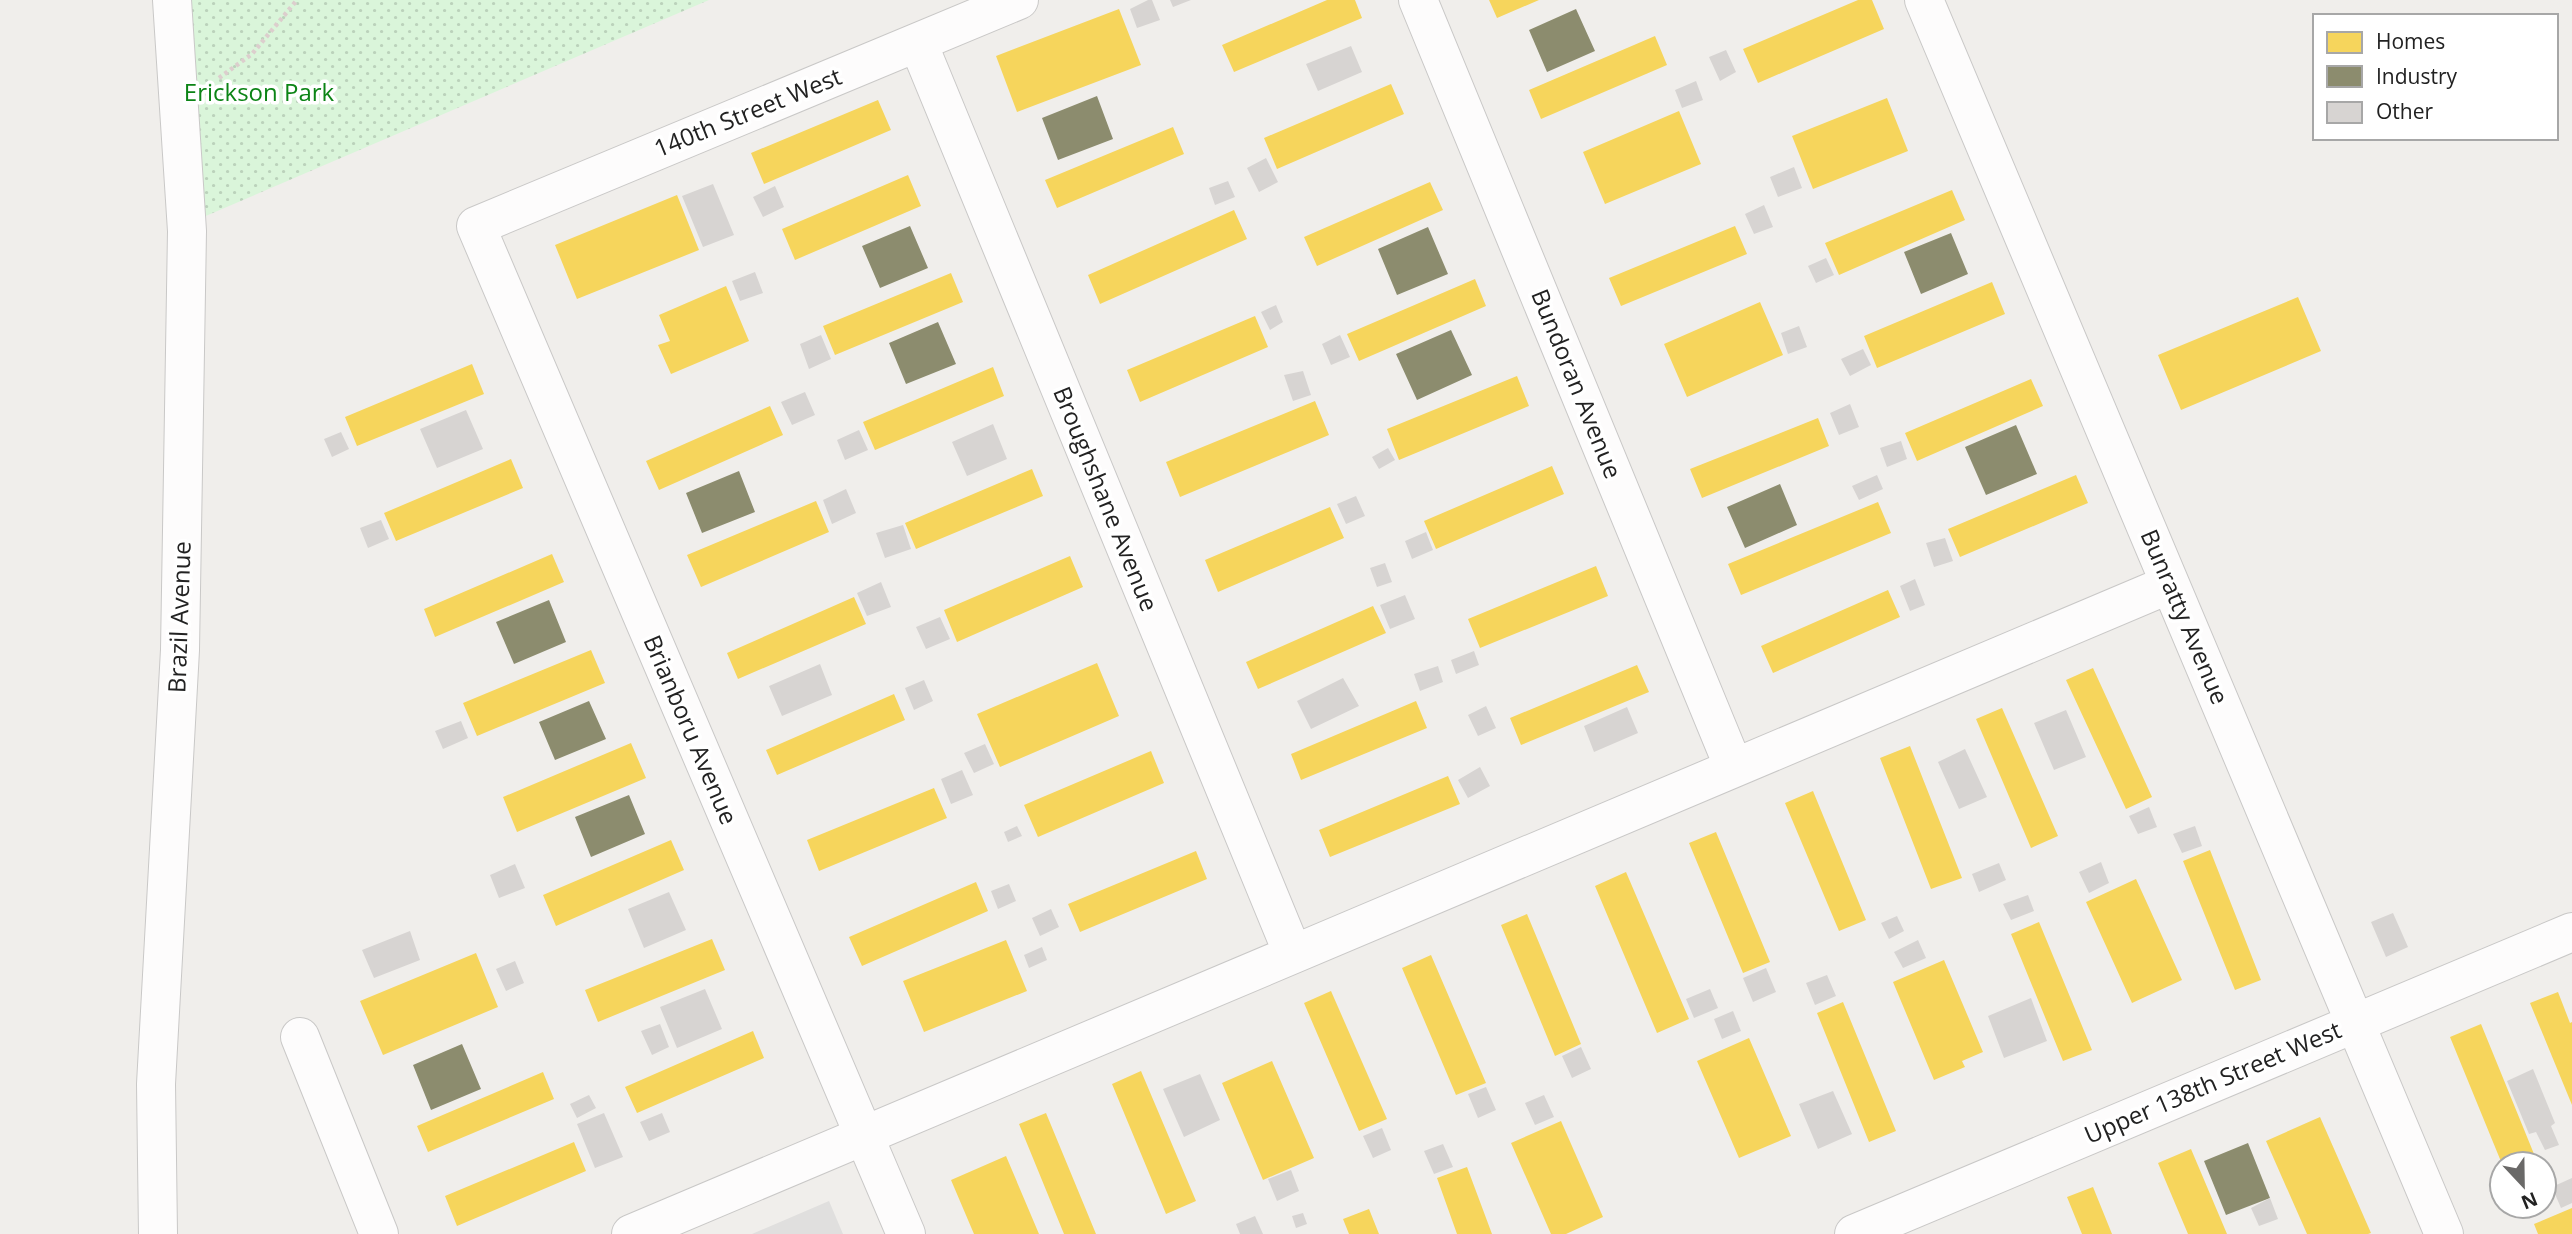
<svg xmlns="http://www.w3.org/2000/svg" width="2572" height="1234" font-family="'Open Sans',sans-serif">
	<defs>
		<pattern id="park-dots" width="8" height="8" patternUnits="userSpaceOnUse" patternTransform="scale(1.75)"><rect width="8" height="8" fill="#daf5da"/><path d="M2 2h.1M6 6h.1" fill="none" stroke="#bbd2bb" stroke-width="1.8" stroke-linecap="round"/></pattern>
	</defs>
	<rect width="100%" height="100%" fill="#f0eeeb"/>
	<path fill="url(#park-dots)" d="M 159,0 L 709,0 L 173,230 Z"/>
	<path fill="#e0dfde" d="M 829,1201 L 843,1234 L 752,1234 Z"/>
	<path fill="#f6d55c" d="M 1327,0 L 1355,0 L 1362,18 L 1234,72 L 1222,45 Z
		M 1489,0 L 1539,0 L 1497,18 Z
		M 1858,0 L 1872,0 L 1884,29 L 1758,83 L 1743,49 Z
		M 1119,9 L 1141,65 L 1017,112 L 996,56 Z
		M 1655,36 L 1667,65 L 1541,119 L 1529,90 Z
		M 1391,84 L 1404,114 L 1277,169 L 1264,138 Z
		M 1887,98 L 1908,151 L 1813,189 L 1792,136 Z
		M 878,100 L 891,130 L 764,184 L 751,153 Z
		M 1679,111 L 1701,164 L 1605,204 L 1583,152 Z
		M 1173,127 L 1184,154 L 1057,208 L 1045,180 Z
		M 908,175 L 921,206 L 795,260 L 782,229 Z
		M 1430,182 L 1443,210 L 1317,266 L 1304,237 Z
		M 1952,190 L 1965,220 L 1839,275 L 1825,243 Z
		M 677,195 L 699,250 L 577,299 L 555,245 Z
		M 1234,210 L 1247,239 L 1100,304 L 1088,275 Z
		M 1735,226 L 1747,254 L 1621,306 L 1609,278 Z
		M 951,273 L 963,302 L 835,355 L 823,326 Z
		M 1475,279 L 1486,306 L 1359,361 L 1347,334 Z
		M 1992,282 L 2005,314 L 1877,368 L 1864,336 Z
		M 726,286 L 749,341 L 671,374 L 658,345 L 670,341 L 659,315 Z
		M 2298,297 L 2321,351 L 2181,410 L 2158,355 Z
		M 1760,302 L 1783,355 L 1687,397 L 1664,344 Z
		M 1255,316 L 1268,347 L 1140,402 L 1127,370 Z
		M 472,364 L 484,394 L 357,446 L 345,417 Z
		M 993,367 L 1004,396 L 875,450 L 863,422 Z
		M 1517,376 L 1529,406 L 1399,460 L 1387,429 Z
		M 2031,379 L 2043,406 L 1917,461 L 1905,433 Z
		M 1315,401 L 1329,435 L 1180,497 L 1166,462 Z
		M 770,406 L 783,435 L 659,490 L 646,461 Z
		M 1818,418 L 1829,446 L 1702,498 L 1690,469 Z
		M 511,459 L 523,488 L 396,541 L 384,513 Z
		M 1552,466 L 1564,494 L 1436,549 L 1424,521 Z
		M 1032,469 L 1043,496 L 916,549 L 905,523 Z
		M 2076,475 L 2088,503 L 1960,557 L 1948,529 Z
		M 816,501 L 829,532 L 701,587 L 687,555 Z
		M 1878,502 L 1891,533 L 1741,595 L 1728,564 Z
		M 1330,507 L 1344,538 L 1218,592 L 1205,560 Z
		M 552,554 L 564,582 L 435,637 L 424,609 Z
		M 1070,556 L 1083,587 L 957,642 L 944,610 Z
		M 1596,566 L 1608,596 L 1480,648 L 1468,619 Z
		M 1888,590 L 1900,617 L 1773,673 L 1761,646 Z
		M 854,597 L 866,624 L 738,679 L 727,653 Z
		M 1373,606 L 1386,633 L 1258,689 L 1246,662 Z
		M 591,650 L 605,683 L 477,736 L 463,703 Z
		M 1097,663 L 1119,716 L 1000,767 L 977,714 Z
		M 1637,665 L 1649,692 L 1521,745 L 1510,718 Z
		M 2093,668 L 2152,797 L 2126,809 L 2066,680 Z
		M 894,694 L 905,720 L 777,775 L 766,750 Z
		M 1416,701 L 1427,728 L 1301,780 L 1291,754 Z
		M 2002,708 L 2058,836 L 2031,848 L 1976,719 Z
		M 631,743 L 646,778 L 517,832 L 503,797 Z
		M 1910,746 L 1962,878 L 1931,889 L 1880,758 Z
		M 1151,751 L 1164,783 L 1038,837 L 1024,805 Z
		M 1448,776 L 1460,804 L 1330,857 L 1319,830 Z
		M 934,788 L 947,818 L 819,871 L 807,840 Z
		M 1813,791 L 1866,920 L 1839,931 L 1785,803 Z
		M 1716,832 L 1770,962 L 1743,973 L 1689,843 Z
		M 671,840 L 684,870 L 556,926 L 543,895 Z
		M 2210,850 L 2261,980 L 2235,990 L 2183,861 Z
		M 1196,851 L 1207,879 L 1080,932 L 1068,904 Z
		M 1626,872 L 1689,1019 L 1657,1033 L 1595,886 Z
		M 2136,879 L 2182,980 L 2132,1003 L 2086,902 Z
		M 976,882 L 988,911 L 862,966 L 849,937 Z
		M 1527,914 L 1581,1044 L 1555,1056 L 1501,925 Z
		M 2039,922 L 2092,1050 L 2063,1061 L 2011,934 Z
		M 712,939 L 725,970 L 598,1022 L 585,990 Z
		M 1006,940 L 1027,991 L 924,1032 L 903,981 Z
		M 476,953 L 498,1007 L 383,1055 L 360,1001 Z
		M 1431,955 L 1486,1083 L 1456,1095 L 1402,968 Z
		M 1944,960 L 1983,1052 L 1962,1061 L 1965,1067 L 1934,1080 L 1893,982 Z
		M 1331,991 L 1387,1119 L 1359,1131 L 1304,1003 Z
		M 2558,992 L 2570,1023 L 2572,1022 L 2572,1105 L 2530,1003 Z
		M 1843,1002 L 1896,1131 L 1869,1142 L 1817,1013 Z
		M 2481,1024 L 2534,1154 L 2511,1164 L 2502,1164 L 2450,1037 Z
		M 753,1031 L 764,1058 L 637,1113 L 625,1087 Z
		M 1749,1038 L 1791,1136 L 1739,1158 L 1697,1061 Z
		M 1272,1061 L 1314,1158 L 1263,1180 L 1222,1083 Z
		M 1141,1071 L 1196,1201 L 1166,1214 L 1112,1084 Z
		M 543,1072 L 554,1099 L 428,1152 L 417,1126 Z
		M 1046,1113 L 1096,1234 L 1064,1234 L 1019,1124 Z
		M 2320,1117 L 2371,1233 L 2368,1234 L 2307,1234 L 2266,1141 Z
		M 1561,1121 L 1603,1217 L 1566,1234 L 1551,1234 L 1511,1143 Z
		M 574,1142 L 586,1171 L 457,1226 L 445,1196 Z
		M 2191,1149 L 2227,1234 L 2188,1234 L 2158,1163 Z
		M 1006,1156 L 1039,1234 L 974,1234 L 951,1180 Z
		M 1467,1167 L 1492,1234 L 1457,1234 L 1437,1178 Z
		M 2093,1187 L 2112,1234 L 2082,1234 L 2067,1197 Z
		M 2572,1208 L 2572,1234 L 2538,1234 L 2534,1224 Z
		M 1369,1209 L 1379,1234 L 1349,1234 L 1343,1219 Z"/>
	<path fill="#8c8c6e" d="M 1576,9 L 1595,51 L 1547,72 L 1529,30 Z
		M 1097,96 L 1113,139 L 1058,160 L 1042,118 Z
		M 910,226 L 928,268 L 880,288 L 862,246 Z
		M 1428,227 L 1448,274 L 1397,295 L 1378,249 Z
		M 1951,233 L 1968,274 L 1921,294 L 1904,252 Z
		M 938,322 L 956,364 L 906,384 L 889,343 Z
		M 1451,330 L 1472,375 L 1417,400 L 1396,354 Z
		M 2016,425 L 2037,474 L 1986,495 L 1965,447 Z
		M 739,471 L 755,512 L 702,533 L 686,493 Z
		M 1780,484 L 1797,525 L 1745,548 L 1727,507 Z
		M 549,600 L 566,642 L 514,664 L 496,622 Z
		M 589,701 L 606,739 L 555,760 L 539,722 Z
		M 629,795 L 645,834 L 591,857 L 575,817 Z
		M 462,1044 L 481,1089 L 431,1110 L 413,1065 Z
		M 2248,1143 L 2270,1198 L 2226,1215 L 2204,1161 Z"/>
	<path fill="#d7d4d2" d="M 1148,0 L 1152,0 L 1160,20 L 1137,28 L 1130,9 Z
		M 1170,0 L 1191,0 L 1173,7 Z
		M 1351,46 L 1362,72 L 1318,91 L 1306,64 Z
		M 1726,50 L 1736,72 L 1720,81 L 1709,57 Z
		M 1696,81 L 1703,100 L 1682,108 L 1675,90 Z
		M 1266,158 L 1278,182 L 1259,192 L 1247,168 Z
		M 1794,167 L 1802,188 L 1778,197 L 1770,177 Z
		M 1228,181 L 1235,197 L 1215,205 L 1209,188 Z
		M 713,184 L 734,235 L 703,247 L 682,196 Z
		M 775,186 L 784,207 L 763,217 L 753,197 Z
		M 1764,205 L 1773,227 L 1754,234 L 1745,214 Z
		M 1826,258 L 1834,275 L 1816,283 L 1808,266 Z
		M 755,272 L 763,293 L 740,301 L 732,281 Z
		M 1276,305 L 1283,322 L 1270,330 L 1261,312 Z
		M 1799,326 L 1807,347 L 1788,354 L 1781,333 Z
		M 821,335 L 831,359 L 809,369 L 800,344 Z
		M 1340,335 L 1350,357 L 1331,365 L 1322,344 Z
		M 1863,349 L 1871,365 L 1850,376 L 1841,359 Z
		M 1303,371 L 1311,395 L 1293,401 L 1284,375 Z
		M 805,392 L 815,415 L 792,425 L 781,402 Z
		M 1850,404 L 1859,427 L 1839,435 L 1830,413 Z
		M 466,410 L 483,449 L 437,468 L 420,429 Z
		M 993,424 L 1007,459 L 967,476 L 952,442 Z
		M 859,430 L 868,450 L 845,460 L 837,440 Z
		M 341,432 L 349,449 L 332,457 L 324,439 Z
		M 1901,441 L 1907,459 L 1887,467 L 1880,448 Z
		M 1388,448 L 1395,460 L 1379,469 L 1372,457 Z
		M 1877,475 L 1883,489 L 1859,500 L 1852,486 Z
		M 846,489 L 856,513 L 832,524 L 823,500 Z
		M 1356,496 L 1365,516 L 1346,524 L 1337,504 Z
		M 381,520 L 389,539 L 368,548 L 360,528 Z
		M 903,525 L 911,549 L 885,558 L 876,533 Z
		M 1426,532 L 1433,550 L 1412,559 L 1405,541 Z
		M 1945,538 L 1953,561 L 1934,567 L 1926,543 Z
		M 1385,563 L 1392,582 L 1377,587 L 1370,568 Z
		M 1915,579 L 1925,605 L 1910,611 L 1900,586 Z
		M 881,582 L 891,607 L 867,616 L 857,593 Z
		M 1405,595 L 1415,619 L 1390,629 L 1380,605 Z
		M 940,617 L 950,639 L 926,649 L 916,627 Z
		M 1474,651 L 1479,665 L 1456,674 L 1451,660 Z
		M 820,664 L 832,695 L 782,716 L 769,686 Z
		M 1438,666 L 1443,682 L 1420,691 L 1414,674 Z
		M 1343,678 L 1359,706 L 1311,729 L 1297,701 Z
		M 924,680 L 933,701 L 914,710 L 905,688 Z
		M 1486,706 L 1496,728 L 1478,736 L 1468,715 Z
		M 1627,707 L 1638,733 L 1594,752 L 1584,726 Z
		M 2066,710 L 2086,757 L 2054,770 L 2034,723 Z
		M 461,721 L 468,738 L 443,749 L 435,731 Z
		M 985,744 L 994,764 L 974,773 L 964,753 Z
		M 1965,749 L 1987,797 L 1959,809 L 1938,762 Z
		M 1480,767 L 1490,786 L 1468,798 L 1458,780 Z
		M 962,770 L 973,795 L 951,804 L 941,779 Z
		M 2149,807 L 2157,827 L 2138,834 L 2129,816 Z
		M 1017,826 L 1022,836 L 1008,842 L 1004,832 Z
		M 2195,826 L 2202,846 L 2182,853 L 2173,834 Z
		M 2101,862 L 2109,883 L 2089,893 L 2079,872 Z
		M 1999,863 L 2006,880 L 1979,892 L 1972,874 Z
		M 515,864 L 525,888 L 499,898 L 490,875 Z
		M 1009,884 L 1016,901 L 998,909 L 991,891 Z
		M 669,892 L 686,930 L 644,948 L 628,909 Z
		M 2028,895 L 2034,911 L 2011,920 L 2003,904 Z
		M 1051,909 L 1059,927 L 1040,936 L 1032,918 Z
		M 2393,913 L 2408,947 L 2386,957 L 2371,922 Z
		M 1897,916 L 1904,931 L 1889,939 L 1881,923 Z
		M 410,931 L 420,960 L 374,978 L 362,950 Z
		M 1918,940 L 1926,958 L 1903,968 L 1894,952 Z
		M 1042,947 L 1047,960 L 1029,968 L 1024,955 Z
		M 515,961 L 524,983 L 506,991 L 496,969 Z
		M 1766,968 L 1776,992 L 1753,1002 L 1743,978 Z
		M 1827,975 L 1836,996 L 1815,1005 L 1806,983 Z
		M 705,989 L 722,1029 L 677,1048 L 660,1007 Z
		M 1710,989 L 1718,1008 L 1694,1018 L 1686,999 Z
		M 2031,998 L 2047,1041 L 2004,1058 L 1988,1016 Z
		M 1733,1011 L 1741,1031 L 1722,1039 L 1714,1019 Z
		M 660,1024 L 669,1047 L 652,1055 L 641,1031 Z
		M 1581,1047 L 1591,1069 L 1572,1078 L 1562,1056 Z
		M 2533,1069 L 2555,1123 L 2551,1126 L 2559,1145 L 2545,1150 L 2536,1132 L 2529,1134 L 2507,1081 Z
		M 1200,1074 L 1220,1120 L 1184,1137 L 1163,1089 Z
		M 1486,1087 L 1496,1110 L 1478,1118 L 1468,1094 Z
		M 1833,1091 L 1852,1134 L 1818,1149 L 1799,1104 Z
		M 589,1095 L 596,1108 L 577,1118 L 570,1104 Z
		M 1544,1095 L 1554,1117 L 1535,1125 L 1525,1103 Z
		M 604,1113 L 623,1157 L 595,1168 L 577,1124 Z
		M 662,1113 L 670,1132 L 649,1141 L 640,1122 Z
		M 1382,1128 L 1391,1150 L 1373,1158 L 1363,1136 Z
		M 1443,1144 L 1453,1167 L 1434,1174 L 1424,1151 Z
		M 1291,1170 L 1299,1191 L 1277,1201 L 1268,1179 Z
		M 2572,1178 L 2572,1203 L 2561,1208 L 2552,1187 Z
		M 2270,1198 L 2278,1219 L 2259,1226 L 2251,1208 Z
		M 1303,1213 L 1307,1224 L 1296,1228 L 1292,1216 Z
		M 1255,1216 L 1263,1234 L 1240,1234 L 1236,1224 Z"/>
	<g fill="none" stroke-linecap="round" stroke-linejoin="round">
		<defs>
			<path id="minor" d="M 1418,0 L 1734,768
				M 1924,0 L 2444,1234
				M 918,43 L 1293,954
				M 300,1037 L 379,1234
				M 158,1234 L 156,1084 L 180,650 L 187,231 L 172,0
				M 631,1234 L 2170,584
				M 906,1234 L 476,226 L 1019,0
				M 1854,1234 L 2572,932"/>
		</defs>
		<use href="#minor" stroke="#c9c8c7" stroke-width="40"/>
		<path stroke="#dccecd" stroke-width="4.5" stroke-dasharray="3.5 3.5" stroke-linecap="butt" d="M 219,78 L 252,54 L 297,0"/>
		<use href="#minor" stroke="#fdfcfc" stroke-width="38"/>
	</g>
	<g text-anchor="middle" stroke-width="7" stroke-linejoin="round" paint-order="stroke">
		<g font-size="24" fill="#0c8416" stroke="#fff">
			<text x="259" y="101">Erickson Park</text>
		</g>
		<g font-size="24" fill="#222" stroke="#fff">
			<text transform="translate(748 113) rotate(-22)" y="8">140th Street West</text>
			<text transform="translate(1576 384) rotate(68)" y="8">Bundoran Avenue</text>
			<text transform="translate(1105 499) rotate(68)" y="8">Broughshane Avenue</text>
			<text transform="translate(180 617) rotate(-88)" y="8">Brazil Avenue</text>
			<text transform="translate(2184 617) rotate(67)" y="8">Bunratty Avenue</text>
			<text transform="translate(690 730) rotate(67)" y="8">Brianboru Avenue</text>
			<text transform="translate(2213 1083) rotate(-23)" y="8">Upper 138th Street West</text>
		</g>
	</g>
	<rect x="2313" y="14" width="245" height="126" fill="#ffffff" stroke="#a7a7a7" stroke-width="2"/>
	<rect x="2327" y="32" width="35" height="21" fill="#f6d55c" stroke="#a7a7a7" stroke-width="2"/>
	<text x="2376" y="49" font-size="21" fill="#222222">Homes</text>
	<rect x="2327" y="66" width="35" height="21" fill="#8c8c6e" stroke="#a7a7a7" stroke-width="2"/>
	<text x="2376" y="84" font-size="21" fill="#222222">Industry</text>
	<rect x="2327" y="102" width="35" height="21" fill="#d7d4d2" stroke="#a7a7a7" stroke-width="2"/>
	<text x="2376" y="119" font-size="21" fill="#222222">Other</text>
	<g transform="translate(2523 1185) rotate(158)"><circle r="33" fill="#ffffff" stroke="#a7a7a7" stroke-width="2"/>
	<path d="M0-5L12 26L0 18L-12 26Z" fill="#6a6968"/>
	<text y="-10" font-size="19" font-weight="bold" text-anchor="middle" fill="#222222">N</text>
	</g>
</svg>
